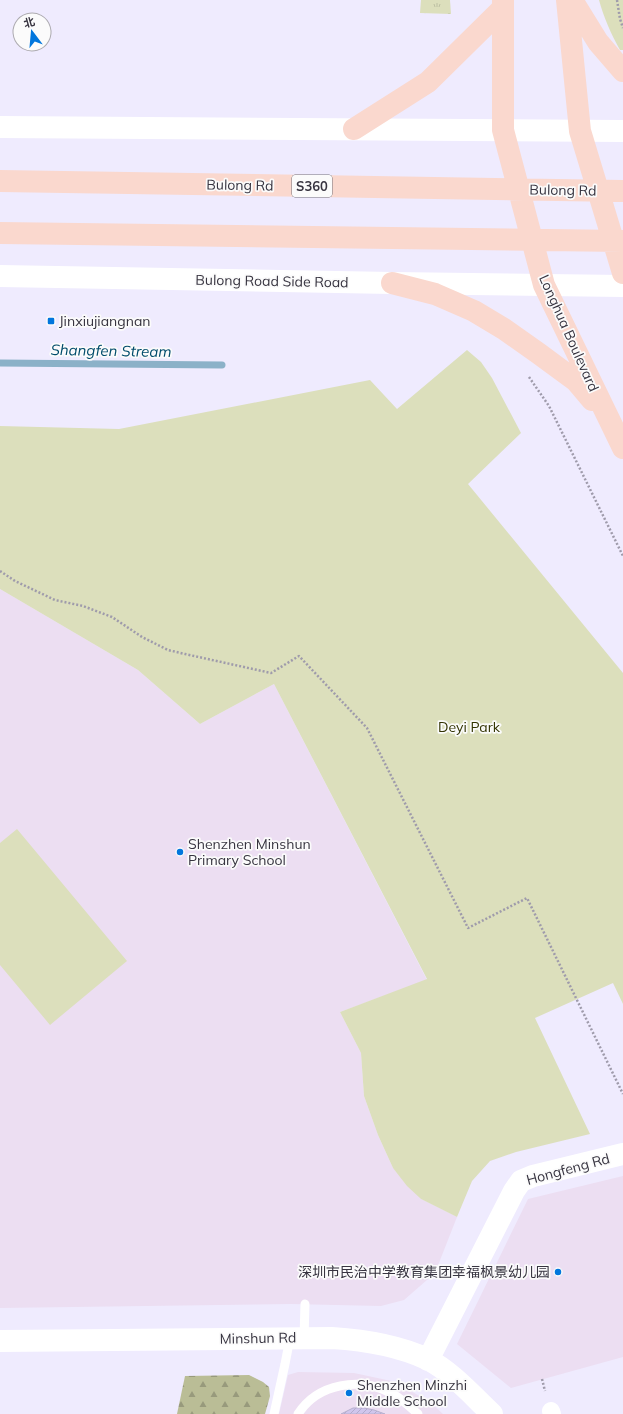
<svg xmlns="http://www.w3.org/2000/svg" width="623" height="1414" font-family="Mulish,'Noto Sans SC',sans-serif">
	<defs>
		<pattern id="grass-tufts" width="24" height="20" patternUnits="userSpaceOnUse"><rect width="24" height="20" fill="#dcdfbc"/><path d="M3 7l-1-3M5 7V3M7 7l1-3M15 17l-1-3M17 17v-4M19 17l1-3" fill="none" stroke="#bdc0a3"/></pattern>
		<pattern id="forest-firs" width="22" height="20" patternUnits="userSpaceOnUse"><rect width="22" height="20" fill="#babd96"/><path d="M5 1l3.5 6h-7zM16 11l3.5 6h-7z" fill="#989a7c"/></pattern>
		<pattern id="building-hatch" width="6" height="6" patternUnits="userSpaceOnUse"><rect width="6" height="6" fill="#d0c6ed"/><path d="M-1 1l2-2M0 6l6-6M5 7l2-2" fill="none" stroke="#b3abcc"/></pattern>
	</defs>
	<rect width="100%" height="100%" fill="#efebfe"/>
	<path fill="#ecdef2" d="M 0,589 L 138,670 L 200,724 L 274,684 L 427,980 L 340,1012 L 361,1053 L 364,1096 L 378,1135 L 393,1168 L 421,1199 L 457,1217 L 435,1273 L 404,1300 L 381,1306 L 291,1304 L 0,1308 Z
		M 623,1176 L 623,1357 L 511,1388 L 457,1344 L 528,1199 Z
		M 298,1372 L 354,1373 L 396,1382 L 431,1403 L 443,1414 L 279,1414 L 288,1375 Z"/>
	<path fill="url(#grass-tufts)" d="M 421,0 L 450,0 L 451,14 L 420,13 Z"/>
	<path fill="url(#forest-firs)" d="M 249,1375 L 263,1382 L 269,1387 L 270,1396 L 265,1414 L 177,1414 L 185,1376 Z"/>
	<path fill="#dcdfbc" d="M 599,0 L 623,0 L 623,50 L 620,50 C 611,34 604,18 599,0 Z
		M 467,350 L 481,362 L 492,378 L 521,433 L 468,484 L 623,673 L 623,1004 L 613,983 L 535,1018 L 590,1134 L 516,1152 L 490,1161 L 472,1181 L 457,1217 L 421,1199 L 407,1186 L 393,1168 L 378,1135 L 364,1096 L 361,1053 L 340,1012 L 427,979 L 274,684 L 200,724 L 138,670 L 0,589 L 0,426 L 119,429 L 370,380 L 397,409 Z
		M 17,829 L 127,961 L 50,1025 L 0,965 L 0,843 Z"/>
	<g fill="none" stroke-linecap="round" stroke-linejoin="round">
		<path stroke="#8bb1c8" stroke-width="7" d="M 0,363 L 222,365"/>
	</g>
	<path fill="url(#building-hatch)" stroke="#b7b0ce" d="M 353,1408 L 364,1408 L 374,1410 L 385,1414 L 341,1414 Z"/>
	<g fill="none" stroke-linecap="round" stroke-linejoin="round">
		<path stroke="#9f9bab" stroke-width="2.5" stroke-dasharray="2 2" stroke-linecap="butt" d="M 617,0 L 620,19 L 623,28
			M 529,377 L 549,406 L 623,556
			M 0,571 L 15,581 L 55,600 L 83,606 L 112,617 L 142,637 L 168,650 L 185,654 L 271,673 L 299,656 L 367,728 L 468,928 L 527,898 L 623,1094
			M 542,1379 L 545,1391"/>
		<path stroke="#fff" stroke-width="9" d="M 304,1338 L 305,1304
			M 274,1414 L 285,1364 L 290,1338
			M 298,1414 C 318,1383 360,1377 391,1393 C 401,1398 410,1407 418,1414"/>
		<path stroke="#fff" stroke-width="18" d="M 551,1411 L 552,1414"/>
		<path stroke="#fff" stroke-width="22" d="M 0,127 L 623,131
			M 0,276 L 392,283 L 623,286
			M 0,1341 L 332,1338 C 364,1340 397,1345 427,1359 C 451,1371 473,1396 492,1414
			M 428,1360 L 514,1191 L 521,1181 L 533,1176 L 623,1154"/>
		<path stroke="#fad8ce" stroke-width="22" d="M 503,0 L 503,130 L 544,285 L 623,448
			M 567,0 L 580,131 L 623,273
			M 572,0 L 598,42 L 623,71
			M 354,129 L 428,82 L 503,8
			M 0,181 L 623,191
			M 0,233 L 623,241
			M 392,283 L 435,294 L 474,311 L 504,329 L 538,353 L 576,381 L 592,400"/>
	</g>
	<g fill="#0176dd" stroke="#fbfbfb" stroke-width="1.5">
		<rect x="47" y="317" width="8" height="8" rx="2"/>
		<circle cx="180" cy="852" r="4"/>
		<circle cx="558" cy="1272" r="4"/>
		<circle cx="349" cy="1393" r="4"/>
	</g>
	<g text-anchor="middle" stroke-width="3.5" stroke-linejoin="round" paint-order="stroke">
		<rect fill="#fbfbfb" stroke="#727078" stroke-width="1" x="292" y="175" width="40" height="22" rx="3"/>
		<g font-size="13" font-weight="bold" fill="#373440">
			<text x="312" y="191">S360</text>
		</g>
		<g font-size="14" fill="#373440" stroke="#fbfbfb">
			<text transform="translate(240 185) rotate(1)" y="5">Bulong Rd</text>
			<text transform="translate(563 190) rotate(1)" y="5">Bulong Rd</text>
			<text transform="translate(272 281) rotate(1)" y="5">Bulong Road Side Road</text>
			<text transform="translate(569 333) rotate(66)" y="5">Longhua Boulevard</text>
			<text transform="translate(568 1169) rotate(-15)" y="5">Hongfeng Rd</text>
			<text transform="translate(258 1338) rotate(-1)" y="5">Minshun Rd</text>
		</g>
		<g font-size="14" fill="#373440" stroke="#fbfbfb" text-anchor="start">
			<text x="59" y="326">Jinxiujiangnan</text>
			<text x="188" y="849">Shenzhen Minshun<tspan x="188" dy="16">Primary School</tspan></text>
			<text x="550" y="1277" text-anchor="end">深圳市民治中学教育集团幸福枫景幼儿园</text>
			<text x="357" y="1390">Shenzhen Minzhi<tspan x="357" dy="16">Middle School</tspan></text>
		</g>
		<g font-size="14" fill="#333402" stroke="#fbfbfb">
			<text x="469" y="732">Deyi Park</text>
		</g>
		<g font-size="15" font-style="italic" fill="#004b6b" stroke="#fbfbfb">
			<text transform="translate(111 351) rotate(1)" y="5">Shangfen Stream</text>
		</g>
	</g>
	<g transform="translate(32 32) rotate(344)"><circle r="19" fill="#fbfbfb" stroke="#adabb0"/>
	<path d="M0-3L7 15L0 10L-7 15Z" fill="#0176dd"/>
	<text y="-6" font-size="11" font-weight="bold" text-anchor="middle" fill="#373440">北</text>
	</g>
</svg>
